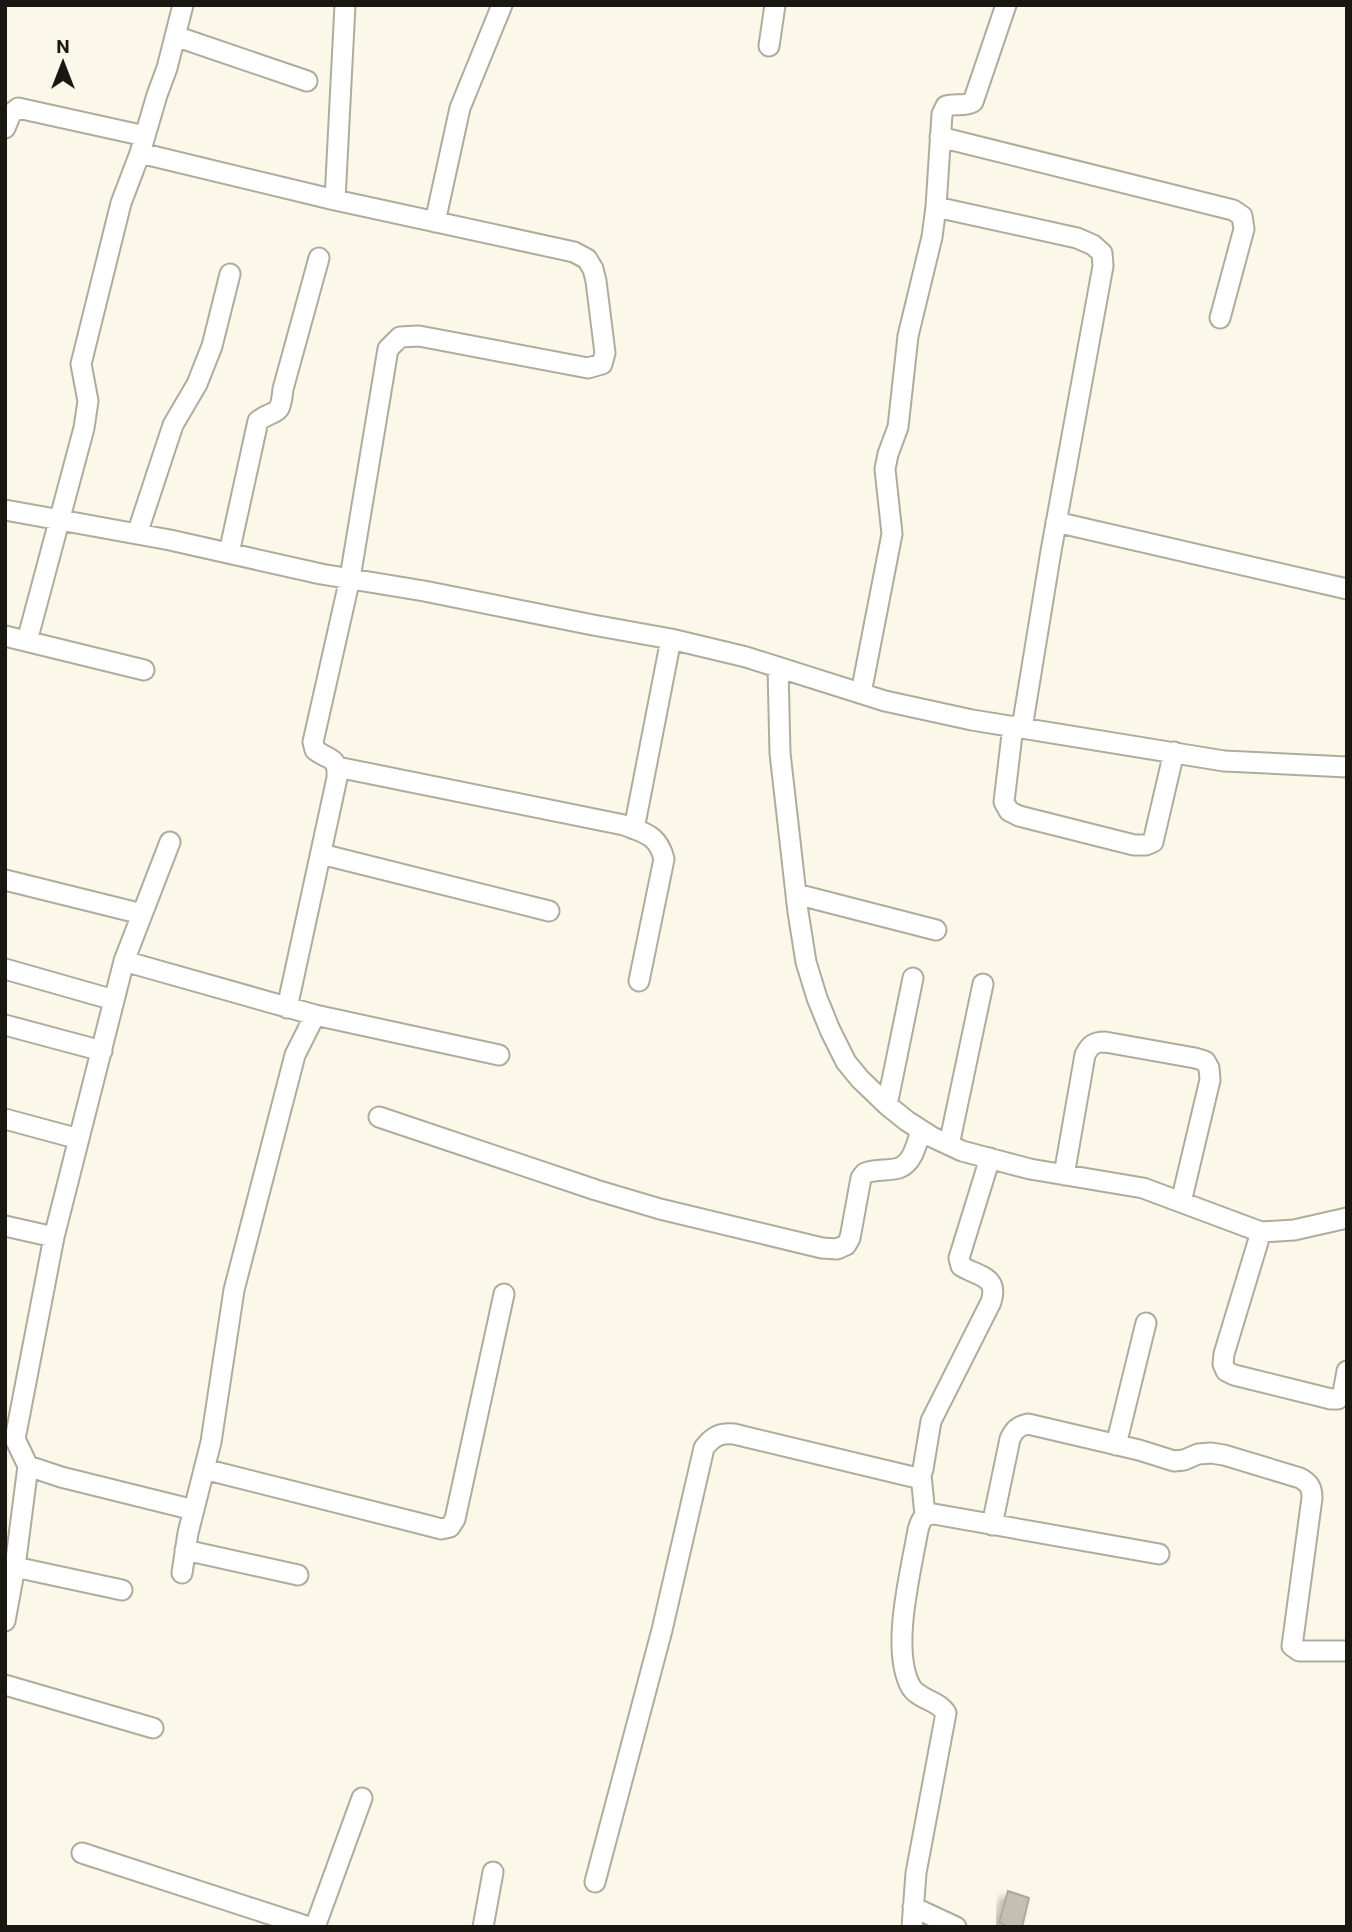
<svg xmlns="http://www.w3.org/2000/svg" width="1352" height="1932" font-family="Roboto,sans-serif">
	<defs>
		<filter id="shadow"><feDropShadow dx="-6" dy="6" stdDeviation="3.5" flood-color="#0004"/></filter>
	</defs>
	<rect width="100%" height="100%" fill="#fbf7e9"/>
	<path fill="#c3c0b3" stroke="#aca99c" stroke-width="2" filter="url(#shadow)" d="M 1008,1891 L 1029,1898 L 1022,1927 L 1008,1927 L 999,1922 Z"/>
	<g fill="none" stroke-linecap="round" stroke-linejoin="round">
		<defs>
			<path id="minor" d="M 175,36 L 307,81
				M 769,46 L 775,5
				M 5,128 L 11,114 L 18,108 L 145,136
				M 940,137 L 1233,210 L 1242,216 L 1244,229 L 1220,318
				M 140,153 L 335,200 L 574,252 L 587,259 L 593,269 L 596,281 L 605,353 L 602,364 L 588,368 L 419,336 L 400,337 L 388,349 L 350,578 L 313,742 L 315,750 C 330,761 338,756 337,778 L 287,1008
				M 335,200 L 345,5
				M 936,207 L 1077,238 L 1093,245 L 1102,253 L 1103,266 L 1051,551 L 1022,728
				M 435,222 L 460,108 L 502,5
				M 5,510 L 170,540 L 321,574 L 424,591 L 593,625 L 671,639 L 746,657 L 885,701 L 972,720 L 1224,761 L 1347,767
				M 1056,522 L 1347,589
				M 137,534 L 173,425 L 197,384 L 212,346 L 230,274
				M 229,553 L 258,421 C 277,407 280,419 283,389 L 319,258
				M 5,636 L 144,670
				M 27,641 L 84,428 L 88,401 L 81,364 L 121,203 L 140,153 L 157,95 L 167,68 L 183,5
				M 778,667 L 780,753 L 798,912 L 806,962 L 817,998 L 830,1030 L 846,1062 L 860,1079 L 887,1105 L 907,1121 L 932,1137 L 962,1151 L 1030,1169 L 1143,1188 L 1261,1232 L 1294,1230 L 1347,1218
				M 861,693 L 892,534 L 885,469 L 888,454 L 898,427 L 908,336 L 932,237 L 936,207 L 942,114 L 946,106 C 955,103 964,107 973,102 L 1006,5
				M 1013,726 L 1004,802 L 1009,811 L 1019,816 L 1134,845 L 1146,845 L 1153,842 L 1174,752
				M 337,767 L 624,825 C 645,833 658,835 664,859 L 639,981
				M 634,829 L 671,639
				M 321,854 L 549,911
				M 5,880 L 142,914
				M 796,894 L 936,930
				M 124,961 L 315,1015 L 499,1055
				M 5,969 L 114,1000
				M 5,1025 L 102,1051
				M 887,1105 L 913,978
				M 379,1117 L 596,1190 L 660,1209 L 822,1248 L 837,1249 L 846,1245 L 850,1238 L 861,1178 L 865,1173 C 876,1169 888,1171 899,1168 C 913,1163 917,1143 921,1130
				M 5,1119 L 79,1139
				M 949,1145 L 983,984
				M 1064,1175 L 1085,1055 C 1090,1045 1094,1042 1105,1042 L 1195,1058 L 1205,1061 L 1209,1068 L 1210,1080 L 1181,1202
				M 5,1226 L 54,1237
				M 1261,1232 L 1224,1354 L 1223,1364 L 1226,1371 L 1234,1375 L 1331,1399 L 1338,1399 L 1343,1393 L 1347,1371
				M 1116,1445 L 1146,1323
				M 28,1466 L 61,1477 L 194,1510
				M 204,1469 L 430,1526 L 441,1529 L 450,1527 L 455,1519 L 504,1294
				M 921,1475 L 925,1515
				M 992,1525 L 1010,1439 C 1014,1430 1018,1426 1028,1424 L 1139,1450 L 1174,1461 L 1184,1460 L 1198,1454 L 1211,1453 L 1224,1455 L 1300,1478 C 1309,1483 1312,1487 1312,1498 L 1292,1646 L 1299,1651 L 1347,1651
				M 185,1550 L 298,1575
				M 15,1567 L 122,1590
				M 182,1573 L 188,1533 L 211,1442 L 234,1290 L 295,1055 L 315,1015
				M 5,1621 L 15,1567 L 28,1466 L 15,1439 L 54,1237 L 124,961 L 170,842
				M 5,1685 L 153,1728
				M 82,1853 L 309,1927
				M 595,1882 L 662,1630 L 704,1448 C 713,1436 720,1433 734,1434 L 913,1477 L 921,1475 L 923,1469 L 931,1421 L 991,1302 C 999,1276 979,1277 961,1266 L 959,1258 L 990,1158
				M 913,1907 L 956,1927
				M 315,1927 L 362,1798
				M 483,1927 L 493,1872
				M 912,1927 L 916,1873 L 946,1713 C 938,1700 919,1700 911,1687 C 890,1650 911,1571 918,1530 C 921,1519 923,1515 934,1514 L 1159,1554"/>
		</defs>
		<use href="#minor" stroke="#afac9e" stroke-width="23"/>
		<use href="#minor" stroke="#fff" stroke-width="19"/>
	</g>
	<rect width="1352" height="1932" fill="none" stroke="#191712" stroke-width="14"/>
	<g transform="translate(63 63)" stroke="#fbf7e9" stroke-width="5" paint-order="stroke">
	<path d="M0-5L12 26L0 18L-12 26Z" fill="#191712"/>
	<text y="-10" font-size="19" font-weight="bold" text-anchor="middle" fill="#191712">N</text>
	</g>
</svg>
